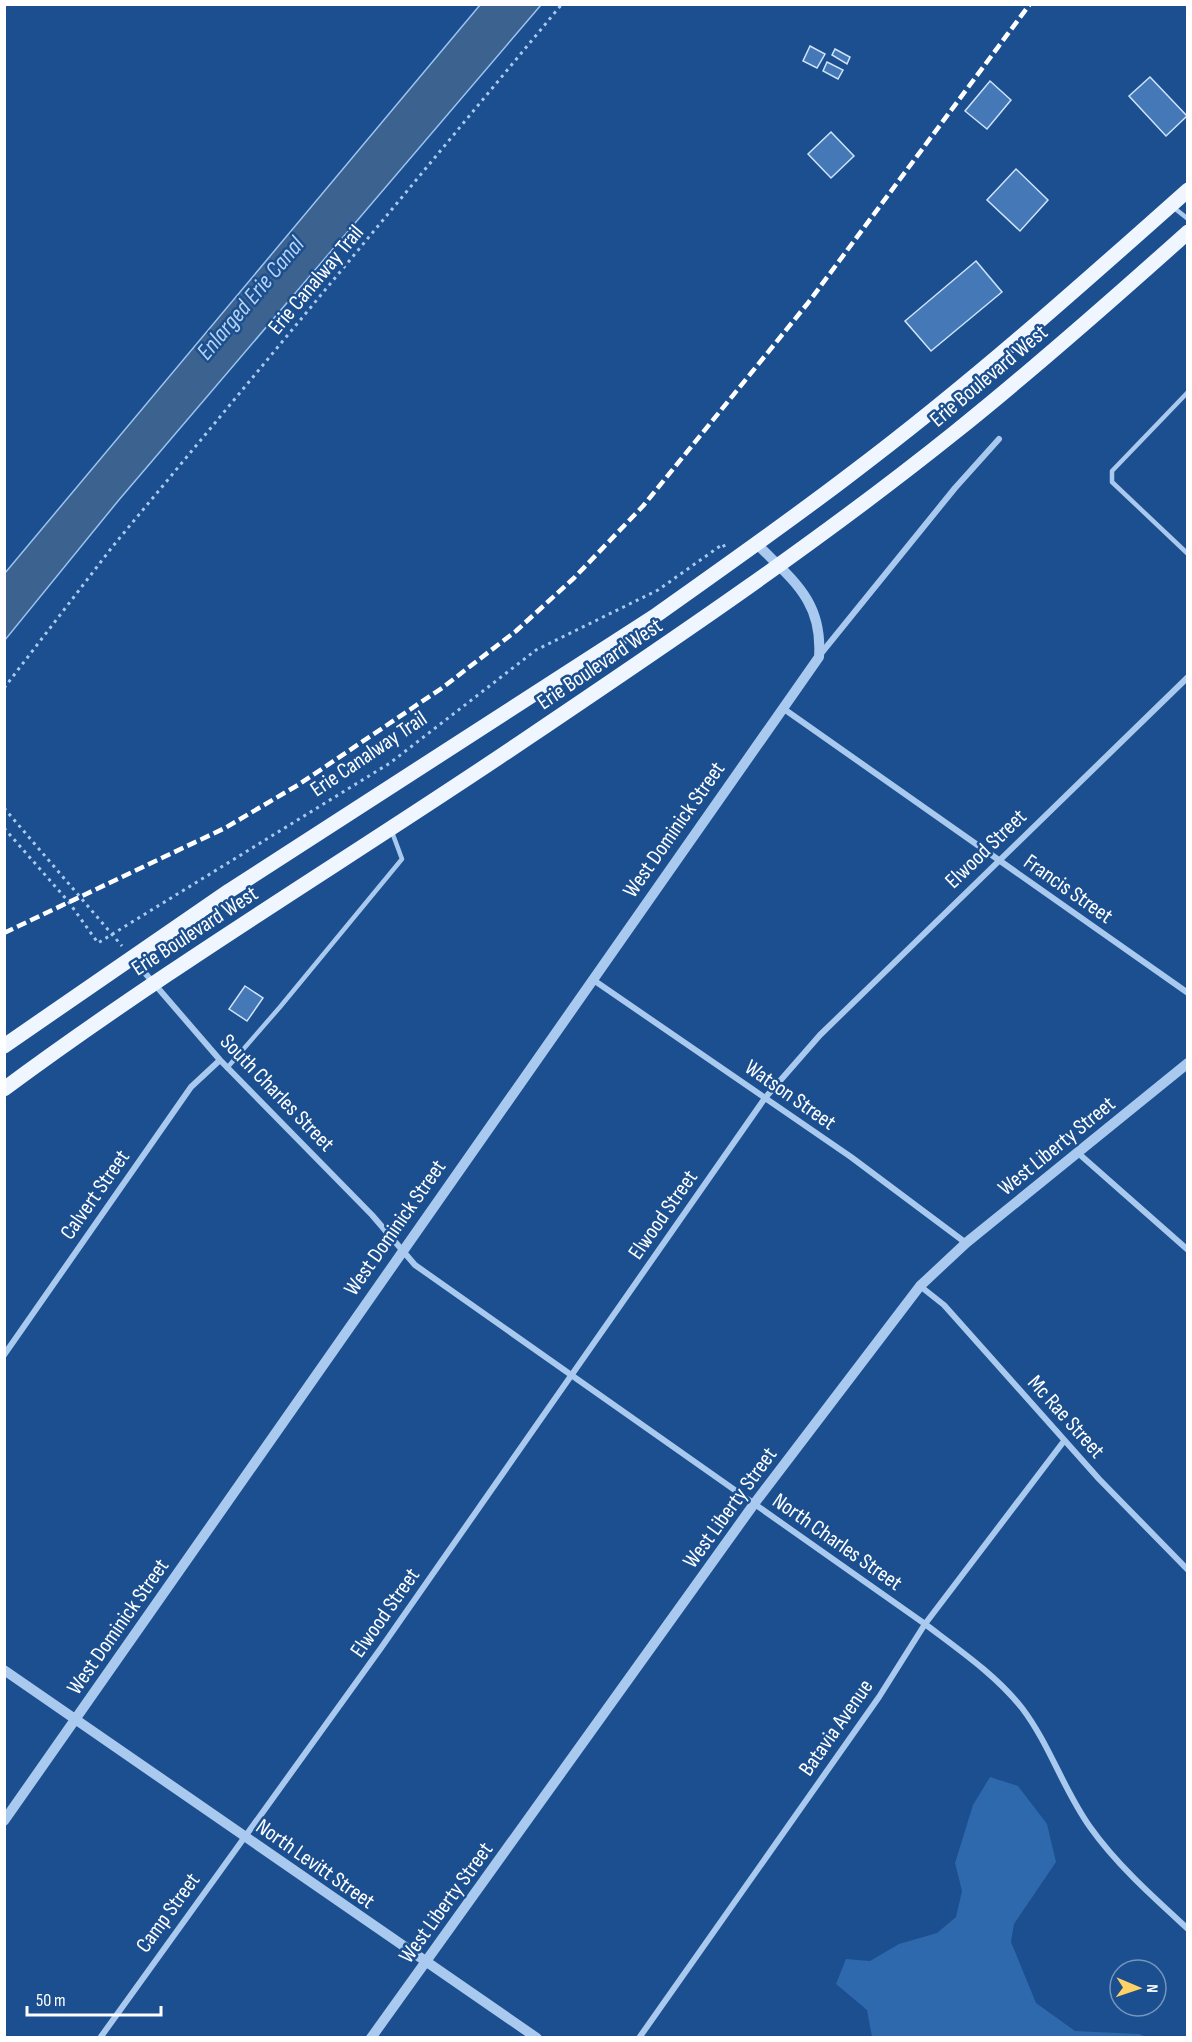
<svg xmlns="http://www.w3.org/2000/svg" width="1192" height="2042" font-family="'Sofia Sans Condensed',sans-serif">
	<rect width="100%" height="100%" fill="#1b4f8f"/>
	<path fill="#2e69ad" d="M 990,1777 L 1018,1786 L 1047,1824 L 1056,1862 L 1014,1924 L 1011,1942 L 1036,2003 L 1075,2031 L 1139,2034 L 1147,2037 L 872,2037 L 867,2010 L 836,1984 L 846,1959 L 870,1961 L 899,1944 L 937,1933 L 956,1917 L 962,1891 L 955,1863 L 973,1805 Z"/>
	<path fill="#3c6290" stroke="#9cc4f0" stroke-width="1.5" d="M 480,5 L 541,5 L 118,501 L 5,640 L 5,573 Z"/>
	<path fill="#4478b7" stroke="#cfe3fa" stroke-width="1.5" d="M 810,46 L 825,54 L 817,68 L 803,61 Z
		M 835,49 L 850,57 L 847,64 L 832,55 Z
		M 827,62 L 843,70 L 838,79 L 823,71 Z
		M 1150,77 L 1187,116 L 1166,136 L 1129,96 Z
		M 990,81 L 1011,100 L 987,129 L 965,111 Z
		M 831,132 L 854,156 L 831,178 L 808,154 Z
		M 1016,169 L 1048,200 L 1020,231 L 987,200 Z
		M 976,261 L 1002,292 L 931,351 L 905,321 Z
		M 245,986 L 263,998 L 247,1021 L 229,1009 Z"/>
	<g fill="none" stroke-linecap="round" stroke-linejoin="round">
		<path stroke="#a9c9ee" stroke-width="3" stroke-dasharray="3 4.5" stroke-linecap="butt" d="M 4,688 L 113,546 L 562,4
			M 4,808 L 122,946
			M 4,828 L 68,901 L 98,943 L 390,763 L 536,650 L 658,590 L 723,544 L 725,548"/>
		<path stroke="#a9c9ee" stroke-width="4.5" d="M 1173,207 L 1188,219
			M 1188,392 L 1112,471 L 1112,482 L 1188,554
			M 227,1068 L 280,1007 L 402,859 L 392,832"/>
		<path stroke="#a9c9ee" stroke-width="6" d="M 819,656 L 955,488 L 999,439
			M 784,709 L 1188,993
			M 132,958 L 220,1060 L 372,1215 L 415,1265 L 925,1624 C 958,1649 996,1675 1022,1708 C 1050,1745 1063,1789 1090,1827 C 1117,1865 1153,1897 1188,1929
			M 592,979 L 851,1157 L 966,1243
			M 1078,1153 L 1188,1250
			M 920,1286 L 944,1305 L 1099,1479 L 1188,1570
			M 4,1355 L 191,1087 L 220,1060
			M 100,2038 L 381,1648 L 765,1098 L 820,1035 L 1188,677
			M 639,2038 L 879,1697 L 925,1624 L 1064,1441"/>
		<path stroke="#a9c9ee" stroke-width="10" d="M 4,1670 L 537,2038
			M 4,1821 L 819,657 C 823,600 792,580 756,543
			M 371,2038 L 754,1504 L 920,1286 L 966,1243 L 1188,1063"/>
		<path stroke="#f0f6ff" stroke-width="15" d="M 4,1046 L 229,891 L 655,616 C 721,569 787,523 851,474 C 968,386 1078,288 1188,190
			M 4,1089 C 174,963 355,855 529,737 C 673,640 818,542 954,433 C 1034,369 1111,301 1188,232"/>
		<path stroke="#fff" stroke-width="4.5" stroke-dasharray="10 4.5" stroke-linecap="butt" d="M 4,933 L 225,828 L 298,785 L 442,688 L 516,631 L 574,578 L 643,506 L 808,303 L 1030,4"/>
	</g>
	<g text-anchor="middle" stroke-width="5" stroke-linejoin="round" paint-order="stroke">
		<g font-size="22" fill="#fff" stroke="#1b4f8f">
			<text transform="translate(315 279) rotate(-50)" y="8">Erie Canalway Trail</text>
			<text transform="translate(988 375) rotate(-40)" y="8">Erie Boulevard West</text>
			<text transform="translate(599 663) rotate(-34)" y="8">Erie Boulevard West</text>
			<text transform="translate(368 753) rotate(-34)" y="8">Erie Canalway Trail</text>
			<text transform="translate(673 829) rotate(-55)" y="8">West Dominick Street</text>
			<text transform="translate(985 848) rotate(-44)" y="8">Elwood Street</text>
			<text transform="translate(1069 888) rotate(35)" y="8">Francis Street</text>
			<text transform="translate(194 930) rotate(-33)" y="8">Erie Boulevard West</text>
			<text transform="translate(278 1092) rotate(46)" y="8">South Charles Street</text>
			<text transform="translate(791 1094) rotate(35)" y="8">Watson Street</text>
			<text transform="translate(1056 1145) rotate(-39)" y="8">West Liberty Street</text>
			<text transform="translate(94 1194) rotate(-55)" y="8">Calvert Street</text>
			<text transform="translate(662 1214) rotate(-55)" y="8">Elwood Street</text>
			<text transform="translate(394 1227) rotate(-55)" y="8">West Dominick Street</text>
			<text transform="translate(1067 1416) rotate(48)" y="8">Mc Rae Street</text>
			<text transform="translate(729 1507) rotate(-54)" y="8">West Liberty Street</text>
			<text transform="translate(838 1541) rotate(35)" y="8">North Charles Street</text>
			<text transform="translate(384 1612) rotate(-55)" y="8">Elwood Street</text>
			<text transform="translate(117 1626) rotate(-55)" y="8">West Dominick Street</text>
			<text transform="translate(835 1727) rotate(-55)" y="8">Batavia Avenue</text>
			<text transform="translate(316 1863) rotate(35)" y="8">North Levitt Street</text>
			<text transform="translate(445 1902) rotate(-54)" y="8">West Liberty Street</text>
			<text transform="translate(167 1912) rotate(-54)" y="8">Camp Street</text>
		</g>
		<g font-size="24" font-style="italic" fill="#b5d3f5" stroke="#1b4f8f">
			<text transform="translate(250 298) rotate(-50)" y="8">Enlarged Erie Canal</text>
		</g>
	</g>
	<rect width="1192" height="2042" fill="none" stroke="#ffffff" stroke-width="12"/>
	<g transform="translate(1138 1988) rotate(92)"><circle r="28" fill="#1b4f8f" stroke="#7695bc" stroke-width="1.5"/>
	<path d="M0-4.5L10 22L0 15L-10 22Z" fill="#ffd166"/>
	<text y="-9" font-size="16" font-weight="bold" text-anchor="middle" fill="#ffffff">N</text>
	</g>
	<path d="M27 2006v9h134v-9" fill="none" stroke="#ffffff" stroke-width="3"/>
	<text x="36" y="2006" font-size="18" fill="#ffffff" stroke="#1b4f8f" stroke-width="4.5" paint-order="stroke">50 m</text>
</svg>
